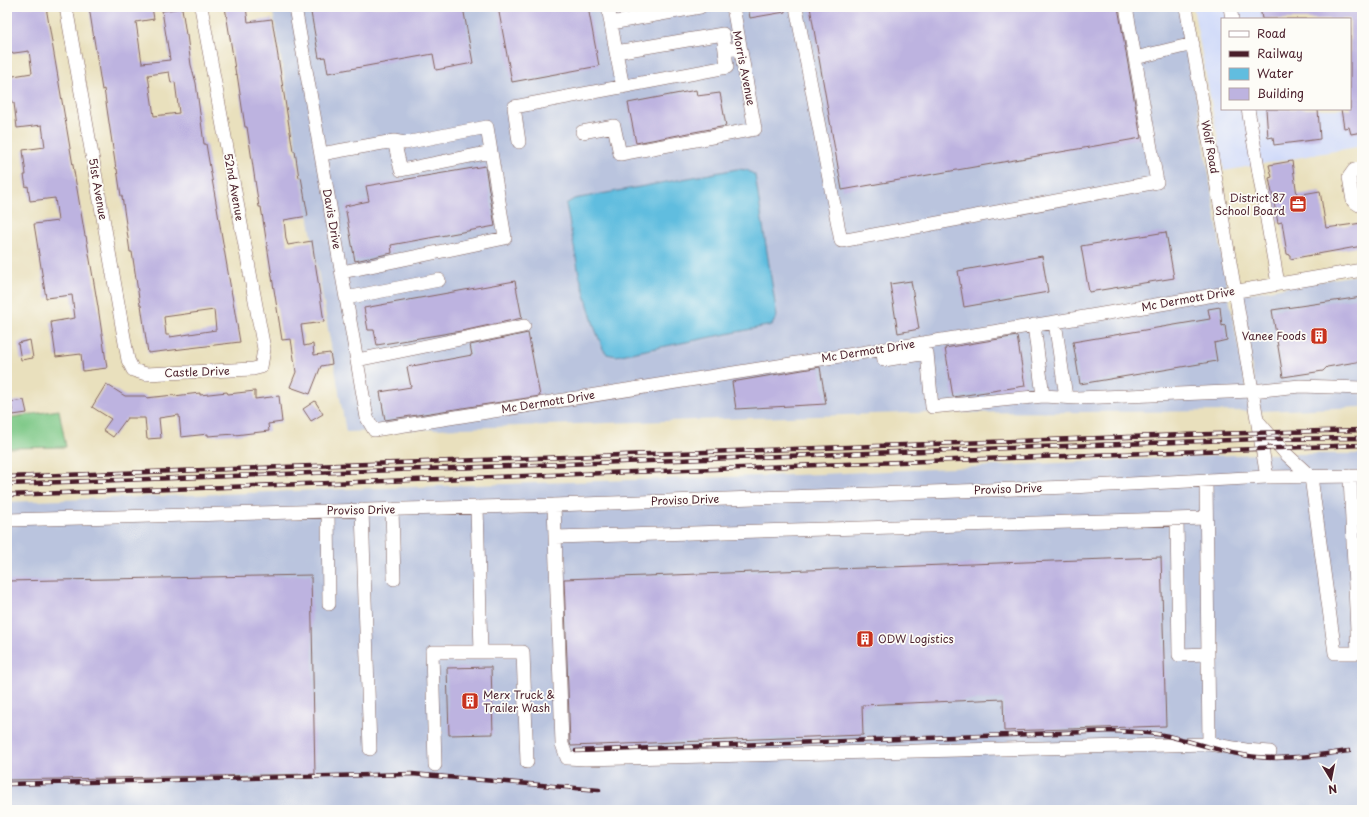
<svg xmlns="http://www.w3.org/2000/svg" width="1369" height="817" font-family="'Playpen Sans',sans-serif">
	<rect width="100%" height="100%" fill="#fdfcf7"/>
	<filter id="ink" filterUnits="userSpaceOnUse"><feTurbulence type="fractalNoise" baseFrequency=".025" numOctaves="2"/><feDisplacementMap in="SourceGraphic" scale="8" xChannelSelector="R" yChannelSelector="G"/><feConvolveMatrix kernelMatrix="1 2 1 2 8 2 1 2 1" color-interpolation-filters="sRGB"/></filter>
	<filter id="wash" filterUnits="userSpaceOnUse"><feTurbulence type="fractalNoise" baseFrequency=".012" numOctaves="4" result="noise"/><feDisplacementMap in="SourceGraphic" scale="16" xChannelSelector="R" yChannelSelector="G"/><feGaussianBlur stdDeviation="0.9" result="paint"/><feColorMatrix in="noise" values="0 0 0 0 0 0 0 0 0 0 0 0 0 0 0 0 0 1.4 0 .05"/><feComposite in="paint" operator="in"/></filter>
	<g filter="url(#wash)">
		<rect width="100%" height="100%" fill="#e9e0bd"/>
		<path fill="#d0daf9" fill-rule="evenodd" d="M 1193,7 L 1362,7 L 1362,146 L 1224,171 ZM 1222,19 L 1350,19 L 1350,109 L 1222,109 Z"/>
		<path fill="#bac4de" d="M 272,7 L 1181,7 L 1195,88 L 1227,287 L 1251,411 L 902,413 L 346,432 Z
			M 1362,274 L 1362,407 L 1260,411 L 1238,295 Z
			M 1257,454 L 1362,454 L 1362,810 L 7,810 L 7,502 L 351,489 L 822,474 Z"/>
		<path fill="#7cc785" stroke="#637358" d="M 59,410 L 66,447 L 7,448 L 7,418 Z"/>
		<path fill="#61bddf" stroke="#566e85" d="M 737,169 L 747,170 L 755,175 L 777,316 L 772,325 L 616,356 L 607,354 L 603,349 L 594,326 L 579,274 L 566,204 L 574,199 Z"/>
		<g id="blocks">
			<path fill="#bdb3e0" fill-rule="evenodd" d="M 7,7 L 46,7 L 85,236 L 86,236 L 98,307 L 107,368 L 83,371 L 81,354 L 56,357 L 51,322 L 75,318 L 72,295 L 46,298 L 34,224 L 58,221 L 55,198 L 30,201 L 28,186 L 26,187 L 24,175 L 26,175 L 23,150 L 45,147 L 42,125 L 17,128 L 14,103 L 12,103 L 10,88 L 8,89 L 7,77 L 32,73 L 29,51 L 7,54 Z
				M 89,7 L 152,7 L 154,19 L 136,22 L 142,63 L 170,60 L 162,11 L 182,8 L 186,35 L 187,35 L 191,65 L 196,83 L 204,144 L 206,144 L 240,342 L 148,353 L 141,305 L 140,305 L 132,252 L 130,252 L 122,196 L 121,196 L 117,169 L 116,169 L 104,89 L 102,90 ZM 169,72 L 171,83 L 175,82 L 179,113 L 154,116 L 148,75 ZM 214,310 L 216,330 L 170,337 L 170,335 L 166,335 L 164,317 Z
				M 225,7 L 246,7 L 248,22 L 272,19 L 293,151 L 295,151 L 299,178 L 301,177 L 308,216 L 284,220 L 286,239 L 288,245 L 312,241 L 324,322 L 301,325 L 304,346 L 313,344 L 314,355 L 330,353 L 332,364 L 321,366 L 310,394 L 290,387 L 296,372 L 291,339 L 282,340 L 261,207 L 259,207 L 247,127 L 245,127 L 237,74 L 236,75 Z
				M 310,7 L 463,7 L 473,63 L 436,70 L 433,54 L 328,73 L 325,57 L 319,58 Z
				M 498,7 L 588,7 L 599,66 L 512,82 Z
				M 748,7 L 785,7 L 785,12 L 750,18 Z
				M 810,7 L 1118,7 L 1141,138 L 842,190 Z
				M 1260,7 L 1362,7 L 1362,132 L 1351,134 L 1349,127 L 1344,128 L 1341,109 L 1350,109 L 1350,19 L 1262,19 Z
				M 696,90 L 697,96 L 720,93 L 726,126 L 636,143 L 628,103 Z
				M 1266,109 L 1318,109 L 1320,139 L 1274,145 L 1273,137 L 1268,138 Z
				M 1292,161 L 1297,195 L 1320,191 L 1326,228 L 1362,223 L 1362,246 L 1290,259 L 1290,255 L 1287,254 L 1282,222 L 1278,223 L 1269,178 L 1272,177 L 1269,165 Z
				M 485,166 L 495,226 L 391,245 L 392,253 L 355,261 L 345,206 L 369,201 L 366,186 Z
				M 1166,232 L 1174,278 L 1089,292 L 1081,246 Z
				M 1042,256 L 1048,292 L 964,307 L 958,271 Z
				M 515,281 L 522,318 L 467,330 L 377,345 L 374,330 L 368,330 L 364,308 Z
				M 911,281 L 919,329 L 898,333 L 890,284 Z
				M 1362,297 L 1362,361 L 1327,367 L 1323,371 L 1283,377 L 1272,310 Z
				M 1220,307 L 1222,326 L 1225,325 L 1227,340 L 1214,343 L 1217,361 L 1080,384 L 1073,342 L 1210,319 L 1208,309 Z
				M 528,333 L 540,396 L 385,420 L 380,392 L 411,387 L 407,367 L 472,355 L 470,345 Z
				M 1017,336 L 1025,386 L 953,397 L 945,348 Z
				M 30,340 L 33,358 L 21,360 L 18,343 Z
				M 820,367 L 826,404 L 736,409 L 732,382 Z
				M 106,384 L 125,396 L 146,396 L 146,398 L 174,395 L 174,396 L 200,393 L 200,395 L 227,392 L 228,394 L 255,391 L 255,399 L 279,396 L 282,422 L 268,424 L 269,431 L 235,435 L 235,434 L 208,436 L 208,434 L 181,437 L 179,415 L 159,418 L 161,438 L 147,439 L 145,418 L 127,418 L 113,437 L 103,430 L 111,419 L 92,407 Z
				M 24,400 L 27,413 L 13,415 L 11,402 Z
				M 315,401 L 323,414 L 311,421 L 303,409 Z
				M 1161,557 L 1166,726 L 1004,731 L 1003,699 L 862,705 L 863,735 L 571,746 L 570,743 L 564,579 Z
				M 311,575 L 315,774 L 7,780 L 7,581 Z
				M 491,667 L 493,734 L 449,735 L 447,668 Z"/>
		</g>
	</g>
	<g filter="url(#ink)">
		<use href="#blocks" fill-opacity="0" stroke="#82635e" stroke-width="1"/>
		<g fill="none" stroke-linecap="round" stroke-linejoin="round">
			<defs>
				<path id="minor" d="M 66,7 L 128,360 L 133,370 L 146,374 L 253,369 L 261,367 L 264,349 L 201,7
					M 295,7 L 367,418 L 374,430 L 1055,322 L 1362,270
					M 608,7 L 616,52 L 723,34 L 725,50
					M 796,7 L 841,241 L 1157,182 L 1135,58
					M 1126,7 L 1135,58 L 1193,44
					M 1186,7 L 1267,477
					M 1230,7 L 1232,19
					M 611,23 L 700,7
					M 616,52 L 623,87
					M 1248,109 L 1278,284
					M 582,132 L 614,126 L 620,154 L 755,129 L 733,7
					M 519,142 L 514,107 L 727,67 L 725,50 L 740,48
					M 321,154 L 394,141 L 405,143 L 487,127 L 491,152 L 401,170 L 394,141
					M 1362,168 L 1354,170 L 1349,177 L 1353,201 L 1359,205 L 1362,205
					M 342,272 L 505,238 L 491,152
					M 346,298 L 439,280
					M 1055,322 L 1066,397
					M 1034,325 L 1043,396
					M 882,349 L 884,360 L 927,353 L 932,407 L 1043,396 L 1077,398 L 1252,391 L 1300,386 L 1362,388
					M 357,360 L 524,326
					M 1257,420 L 1286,454 L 1311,477 L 1335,653 L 1358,653 L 1350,476
					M 554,505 L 562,744 L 567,758 L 585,759 L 1209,744 L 1206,480
					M 477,507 L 481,652
					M 392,509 L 394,579
					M 362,510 L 370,749
					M 328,511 L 329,604
					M 1177,519 L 1179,655 L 1208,654
					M 7,520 L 554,505 L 1071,487 L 1267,477 L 1362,476
					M 555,537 L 1206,518
					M 1209,744 L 1246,750 L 1270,752
					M 435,765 L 432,652 L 523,652 L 527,762"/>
			</defs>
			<use href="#minor" stroke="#82635e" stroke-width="14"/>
			<use href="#minor" stroke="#fff" stroke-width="13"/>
			<defs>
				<path id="rail" d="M 7,477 L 1211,434 L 1362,430
					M 7,484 L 1260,439 L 1362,438
					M 7,495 L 1362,445
					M 576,751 L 1114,731 C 1132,732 1150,732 1168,736 C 1198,743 1227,754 1257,757 C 1288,760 1318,755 1349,751
					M 7,784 L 412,774 L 599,790"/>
			</defs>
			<use href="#rail" stroke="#4a1f2b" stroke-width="4.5"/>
			<use href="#rail" stroke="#fdfcf7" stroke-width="3" stroke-dasharray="9" stroke-linecap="butt"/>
		</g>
	</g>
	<defs>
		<symbol id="office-square" viewBox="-11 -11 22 22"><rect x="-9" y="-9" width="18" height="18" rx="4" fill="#c8321e" stroke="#fdfcf7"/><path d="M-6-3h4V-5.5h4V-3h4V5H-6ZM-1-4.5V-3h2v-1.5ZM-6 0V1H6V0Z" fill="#fff"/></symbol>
		<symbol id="building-square" viewBox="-11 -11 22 22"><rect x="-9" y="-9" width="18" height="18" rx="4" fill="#c8321e" stroke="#fdfcf7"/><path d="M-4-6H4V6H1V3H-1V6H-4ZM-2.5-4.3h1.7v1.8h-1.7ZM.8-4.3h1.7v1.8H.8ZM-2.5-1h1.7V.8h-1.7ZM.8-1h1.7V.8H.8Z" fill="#fff"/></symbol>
	</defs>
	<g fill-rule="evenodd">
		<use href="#office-square" x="1288" y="194" width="20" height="20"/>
		<use href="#building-square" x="1309" y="326" width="20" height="20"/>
		<use href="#building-square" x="855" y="629" width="20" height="20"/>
		<use href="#building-square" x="460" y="691" width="20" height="20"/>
	</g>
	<g text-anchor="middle" stroke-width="3.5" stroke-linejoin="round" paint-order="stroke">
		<g font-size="11" fill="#4a1f2b" stroke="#fdfcf7">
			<text transform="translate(744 68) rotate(79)" y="4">Morris Avenue</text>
			<text transform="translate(1210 147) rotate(80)" y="4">Wolf Road</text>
			<text transform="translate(234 187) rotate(80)" y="4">52nd Avenue</text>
			<text transform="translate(98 189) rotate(80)" y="4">51st Avenue</text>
			<text transform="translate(332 219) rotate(80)" y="4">Davis Drive</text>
			<text transform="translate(1188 299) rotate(-10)" y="4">Mc Dermott Drive</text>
			<text transform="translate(868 351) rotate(-9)" y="4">Mc Dermott Drive</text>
			<text transform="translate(197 372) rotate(-2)" y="4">Castle Drive</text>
			<text transform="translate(548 402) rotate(-9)" y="4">Mc Dermott Drive</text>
			<text transform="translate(1008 489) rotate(-2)" y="4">Proviso Drive</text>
			<text transform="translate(685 500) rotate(-2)" y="4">Proviso Drive</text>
			<text transform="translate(361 510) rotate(-1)" y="4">Proviso Drive</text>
		</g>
		<g font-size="11" fill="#4a1f2b" stroke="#fdfcf7" text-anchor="end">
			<text x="1285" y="202">District 87<tspan x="1285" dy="13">School Board</tspan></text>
			<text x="1306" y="340">Vanee Foods</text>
			<text x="878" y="643" text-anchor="start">ODW Logistics</text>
			<text x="483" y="699" text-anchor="start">Merx Truck &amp;<tspan x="483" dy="13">Trailer Wash</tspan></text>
		</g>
	</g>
	<rect width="1369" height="817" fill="none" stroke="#fdfcf7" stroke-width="24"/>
	<rect x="1221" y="18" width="130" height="92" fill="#fdfcf7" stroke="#b5a4a5"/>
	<rect x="1229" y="31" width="20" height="6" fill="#ffffff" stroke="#b5a4a5"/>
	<text x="1257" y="38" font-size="12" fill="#4a1f2b">Road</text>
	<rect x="1229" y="51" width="20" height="6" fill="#4a1f2b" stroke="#b5a4a5"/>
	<text x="1257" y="58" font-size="12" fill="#4a1f2b">Railway</text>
	<rect x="1229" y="68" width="20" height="12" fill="#61bddf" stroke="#b5a4a5"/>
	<text x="1257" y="78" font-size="12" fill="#4a1f2b">Water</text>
	<rect x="1229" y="88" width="20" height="12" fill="#bdb3e0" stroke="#b5a4a5"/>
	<text x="1257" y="98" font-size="12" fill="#4a1f2b">Building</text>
	<g transform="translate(1331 779) rotate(170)" stroke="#fdfcf7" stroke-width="3" paint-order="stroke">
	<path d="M0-3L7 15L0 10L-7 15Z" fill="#4a1f2b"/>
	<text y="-6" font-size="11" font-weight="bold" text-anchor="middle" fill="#4a1f2b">N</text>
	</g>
</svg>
